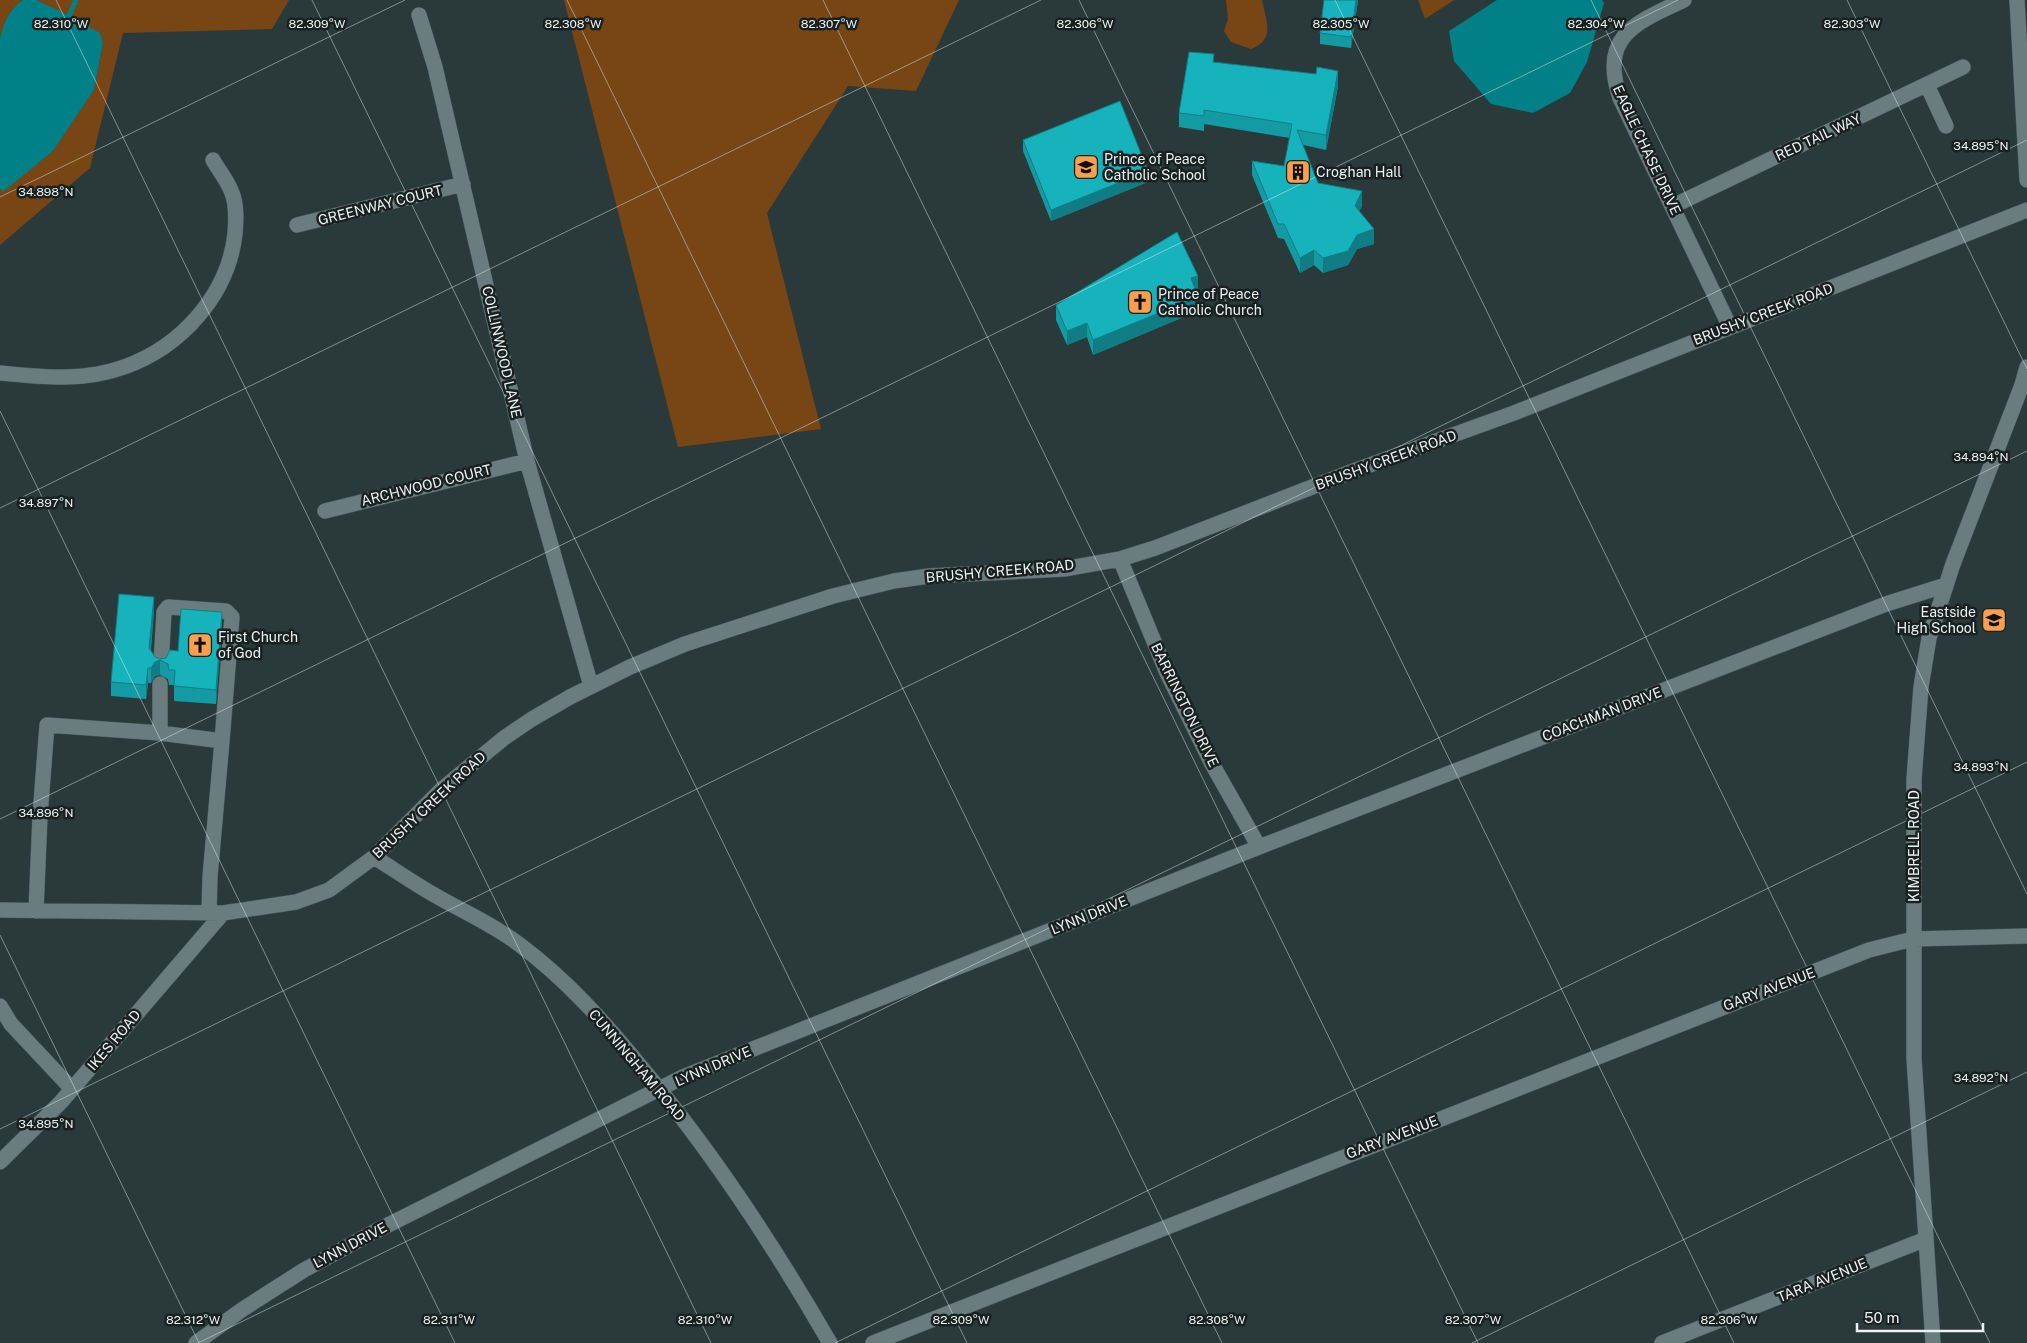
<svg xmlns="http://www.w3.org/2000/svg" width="2027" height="1343" font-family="'Public Sans',sans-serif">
	<rect width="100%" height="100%" fill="#2a3a3b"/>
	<path fill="#784515" d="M 0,0 L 23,0 C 9,10 4,21 0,38 Z
		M 36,0 L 289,0 L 272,29 L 123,33 L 90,168 L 0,245 L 0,188 L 3,191 L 53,151 L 94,90 L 103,43 L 99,33 Z
		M 564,0 L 959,0 L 916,91 L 848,86 L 767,213 L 821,429 L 678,447 Z
		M 1226,0 L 1262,0 C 1266,21 1276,39 1251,49 L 1231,42 L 1224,31 L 1228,19 Z
		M 1418,0 L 1454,0 L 1425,19 Z"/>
	<path fill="#028087" d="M 23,0 L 36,0 L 58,10 L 100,33 L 103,43 L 94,90 L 53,151 L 3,192 L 0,188 L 0,38 C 4,21 9,10 23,0 Z
		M 1497,0 L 1602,0 L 1604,3 L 1587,62 L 1570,93 L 1533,113 L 1491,104 L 1454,61 L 1449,31 Z"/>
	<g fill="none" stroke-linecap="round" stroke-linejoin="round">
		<path stroke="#028087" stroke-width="5" d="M 69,16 L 76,0"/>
		<defs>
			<path id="minor" d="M 1684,0 C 1635,23 1599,36 1620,98 L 1730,327
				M 2017,0 L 2027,180
				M 419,15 L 435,67 L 527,461 L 591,686
				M 1927,85 L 1946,126
				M 1673,206 L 1963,67
				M 297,225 L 463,184
				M 0,373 C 42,377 83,382 124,367 C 181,347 228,295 235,234 C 236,221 237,205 232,193 C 228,181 219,171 213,160
				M 325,511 L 527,461
				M 1120,559 L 1167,673 L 1211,762 L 1259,847
				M 160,733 L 160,684
				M 374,857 C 395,870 416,885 438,897 C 466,913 494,925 520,945 C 566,979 606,1024 642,1068 C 714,1154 774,1246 830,1343
				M 0,910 L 223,913 L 296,902 L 329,890 L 374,857 L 442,789 L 504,738 L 532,719 L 570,697 L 630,667 L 685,644 L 833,596 L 894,581 L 929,576 L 1064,569 L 1120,559 L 1155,548 L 1356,470 L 1514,413 L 2027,210
				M 36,911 L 40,816 L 47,725 L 160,733 L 222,741 L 232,617 L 226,611 L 168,607 L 164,612 L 161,664
				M 209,913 L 210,877 L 222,741
				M 0,1006 L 11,1024 L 72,1089
				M 0,1162 L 61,1102 L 223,913
				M 196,1343 L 243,1309 L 304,1270 L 372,1233 L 683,1077 L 1259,847 L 1886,604 L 1946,585
				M 873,1343 L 1869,950 L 1913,939 L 2027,936
				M 1662,1343 L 1926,1239
				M 1933,1343 L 1914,1059 L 1914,779 L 1921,687 L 1929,638 L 1953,564 L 2022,385 L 2027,367"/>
		</defs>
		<use href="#minor" stroke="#4a5859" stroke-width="16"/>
		<use href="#minor" stroke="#6a7c7d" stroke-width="15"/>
	</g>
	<path fill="#149aa2" d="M 1324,0 L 1358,0 L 1351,48 L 1320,44 L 1320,33 Z
		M 1214,62 L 1338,86 L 1326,150 L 1303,145 L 1318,183 L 1362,206 L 1359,211 L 1374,244 L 1357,249 L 1348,265 L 1323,273 L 1314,265 L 1300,273 L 1284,239 L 1278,238 L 1252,175 L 1252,161 L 1284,166 L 1290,138 L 1204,124 L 1204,131 L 1179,127 L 1179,113 Z
		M 1023,140 L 1148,182 L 1051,221 L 1023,151 Z
		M 1196,291 L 1198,311 L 1093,355 L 1087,337 L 1067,345 L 1056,320 L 1056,305 L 1198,291 Z
		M 154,611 L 151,650 L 155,657 L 160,659 L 166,658 L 222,626 L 216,704 L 174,701 L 174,685 L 169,685 L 168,679 L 160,675 L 155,676 L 151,683 L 148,683 L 146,699 L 111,696 L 111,682 Z"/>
	<path fill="#107d84" d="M 1356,0 L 1358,0 L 1351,48 L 1351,37 Z
		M 1338,71 L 1338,86 L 1326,150 L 1326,135 Z
		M 1148,171 L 1148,182 L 1051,221 L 1051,210 Z
		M 1362,191 L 1362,206 L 1355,220 L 1355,206 Z
		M 1374,229 L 1374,244 L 1357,249 L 1348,265 L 1323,273 L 1323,258 L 1357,235 Z
		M 1314,250 L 1314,265 L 1300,273 L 1300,258 Z
		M 1198,276 L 1198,291 L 1191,293 L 1191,278 Z
		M 1198,297 L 1198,311 L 1093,355 L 1093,340 Z
		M 1087,323 L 1087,337 L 1067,345 L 1067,331 Z
		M 154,597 L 154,611 L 149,663 L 149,648 Z
		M 222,612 L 222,626 L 216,704 L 216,690 Z
		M 160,660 L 160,675 L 155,676 L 151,683 L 151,668 L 155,662 Z
		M 148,668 L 148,683 L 146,699 L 146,685 Z"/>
	<path fill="#17b3bc" stroke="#107d84" d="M 1324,0 L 1356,0 L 1351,37 L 1320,33 Z
		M 1189,52 L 1214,54 L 1213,62 L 1316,74 L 1317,67 L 1338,71 L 1326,135 L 1297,130 L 1318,183 L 1362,191 L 1355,206 L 1374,229 L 1357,235 L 1348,251 L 1323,258 L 1314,250 L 1300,258 L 1284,224 L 1278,224 L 1252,161 L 1284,166 L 1292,124 L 1204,110 L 1204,116 L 1179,113 Z
		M 1120,101 L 1148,171 L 1051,210 L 1023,140 Z
		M 1177,232 L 1198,276 L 1191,278 L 1198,297 L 1093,340 L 1087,323 L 1067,331 L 1056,305 Z
		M 119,594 L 154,597 L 149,648 L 155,657 L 160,659 L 166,658 L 170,650 L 178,651 L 181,609 L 222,612 L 216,690 L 174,686 L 175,670 L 169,670 L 168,664 L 160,660 L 155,662 L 151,668 L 148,668 L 146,685 L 111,682 Z"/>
	<path fill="none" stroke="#eaf3f4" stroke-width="1" stroke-opacity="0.45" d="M 56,0 L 711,1343M 312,0 L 967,1343M 567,0 L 1222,1343M 823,0 L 1478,1343M 1079,0 L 1734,1343M 1335,0 L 1990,1343M 1591,0 L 2027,894M 1847,0 L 2027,369M 0,197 L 405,0M 0,411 L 455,1343M 0,508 L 1041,0M 0,819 L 1678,0M 0,935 L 199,1343M 0,1129 L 2027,140M 198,1343 L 2027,451M 835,1343 L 2027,762M 1472,1343 L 2027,1072"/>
	<defs>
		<symbol id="school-square" viewBox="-11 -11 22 22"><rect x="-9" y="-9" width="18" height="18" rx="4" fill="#fa9f4f" stroke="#192020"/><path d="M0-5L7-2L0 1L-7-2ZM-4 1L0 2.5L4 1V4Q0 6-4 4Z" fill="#111"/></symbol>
		<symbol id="building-square" viewBox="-11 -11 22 22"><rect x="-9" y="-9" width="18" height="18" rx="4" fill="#fa9f4f" stroke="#192020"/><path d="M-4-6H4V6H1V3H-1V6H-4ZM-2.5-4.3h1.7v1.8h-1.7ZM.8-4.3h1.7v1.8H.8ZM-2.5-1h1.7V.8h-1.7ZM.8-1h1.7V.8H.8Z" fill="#111"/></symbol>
		<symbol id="church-square" viewBox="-11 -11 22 22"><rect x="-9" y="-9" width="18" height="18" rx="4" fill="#fa9f4f" stroke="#192020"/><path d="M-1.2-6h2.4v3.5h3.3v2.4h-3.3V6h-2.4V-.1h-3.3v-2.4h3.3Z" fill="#111"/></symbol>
	</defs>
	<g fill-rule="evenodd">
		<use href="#school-square" x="1072" y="153" width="28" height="28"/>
		<use href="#building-square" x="1284" y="158" width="28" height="28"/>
		<use href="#church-square" x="1126" y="288" width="28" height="28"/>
		<use href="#school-square" x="1980" y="606" width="28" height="28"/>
		<use href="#church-square" x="186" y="631" width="28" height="28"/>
	</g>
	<g text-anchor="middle" stroke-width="5" stroke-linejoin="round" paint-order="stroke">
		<g font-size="14" fill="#eaf3f4" stroke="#192020">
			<text transform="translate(1818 137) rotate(-25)" y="5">RED TAIL WAY</text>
			<text transform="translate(1647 150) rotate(65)" y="5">EAGLE CHASE DRIVE</text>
			<text transform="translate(380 205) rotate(-14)" y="5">GREENWAY COURT</text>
			<text transform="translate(1763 314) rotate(-21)" y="5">BRUSHY CREEK ROAD</text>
			<text transform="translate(502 352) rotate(77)" y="5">COLLINWOOD LANE</text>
			<text transform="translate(1386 460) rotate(-20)" y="5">BRUSHY CREEK ROAD</text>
			<text transform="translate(426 485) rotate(-14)" y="5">ARCHWOOD COURT</text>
			<text transform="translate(1000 571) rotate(-5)" y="5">BRUSHY CREEK ROAD</text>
			<text transform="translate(1185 705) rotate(64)" y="5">BARRINGTON DRIVE</text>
			<text transform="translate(1602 714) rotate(-21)" y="5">COACHMAN DRIVE</text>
			<text transform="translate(429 805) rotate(-43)" y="5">BRUSHY CREEK ROAD</text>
			<text transform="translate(1914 846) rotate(-90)" y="5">KIMBRELL ROAD</text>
			<text transform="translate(1089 915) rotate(-22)" y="5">LYNN DRIVE</text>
			<text transform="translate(1769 989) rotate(-21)" y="5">GARY AVENUE</text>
			<text transform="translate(114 1040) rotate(-50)" y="5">IKES ROAD</text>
			<text transform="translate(637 1065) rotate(50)" y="5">CUNNINGHAM ROAD</text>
			<text transform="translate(713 1066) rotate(-23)" y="5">LYNN DRIVE</text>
			<text transform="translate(1392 1137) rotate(-21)" y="5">GARY AVENUE</text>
			<text transform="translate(350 1245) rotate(-28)" y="5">LYNN DRIVE</text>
			<text transform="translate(1822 1280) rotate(-22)" y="5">TARA AVENUE</text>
		</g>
		<g font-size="14" fill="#eaf3f4" stroke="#192020" text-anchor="start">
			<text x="1104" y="164">Prince of Peace<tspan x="1104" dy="16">Catholic School</tspan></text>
			<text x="1316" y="177">Croghan Hall</text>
			<text x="1158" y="299">Prince of Peace<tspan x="1158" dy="16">Catholic Church</tspan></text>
			<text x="1976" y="617" text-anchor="end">Eastside<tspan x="1976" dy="16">High School</tspan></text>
			<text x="218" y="642">First Church<tspan x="218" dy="16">of God</tspan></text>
		</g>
	</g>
	<g font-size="12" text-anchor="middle" fill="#eaf3f4" stroke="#192020" stroke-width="5" stroke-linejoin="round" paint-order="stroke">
		<text x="61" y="28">82.310°W</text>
		<text x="317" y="28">82.309°W</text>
		<text x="573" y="28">82.308°W</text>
		<text x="829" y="28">82.307°W</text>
		<text x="1085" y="28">82.306°W</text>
		<text x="1341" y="28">82.305°W</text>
		<text x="1596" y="28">82.304°W</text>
		<text x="1852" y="28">82.303°W</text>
		<text x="1981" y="150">34.895°N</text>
		<text x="46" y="196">34.898°N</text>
		<text x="1981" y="461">34.894°N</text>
		<text x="46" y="507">34.897°N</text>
		<text x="1981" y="771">34.893°N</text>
		<text x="46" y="817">34.896°N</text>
		<text x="1981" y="1082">34.892°N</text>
		<text x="46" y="1128">34.895°N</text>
		<text x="193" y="1324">82.312°W</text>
		<text x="449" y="1324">82.311°W</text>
		<text x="705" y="1324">82.310°W</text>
		<text x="961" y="1324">82.309°W</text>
		<text x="1217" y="1324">82.308°W</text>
		<text x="1473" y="1324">82.307°W</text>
		<text x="1729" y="1324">82.306°W</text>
	</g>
	<path d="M1857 1323v8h126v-8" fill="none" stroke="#eaf3f4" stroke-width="2.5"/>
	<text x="1864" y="1323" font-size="15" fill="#eaf3f4" stroke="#192020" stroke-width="4" paint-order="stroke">50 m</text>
</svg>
